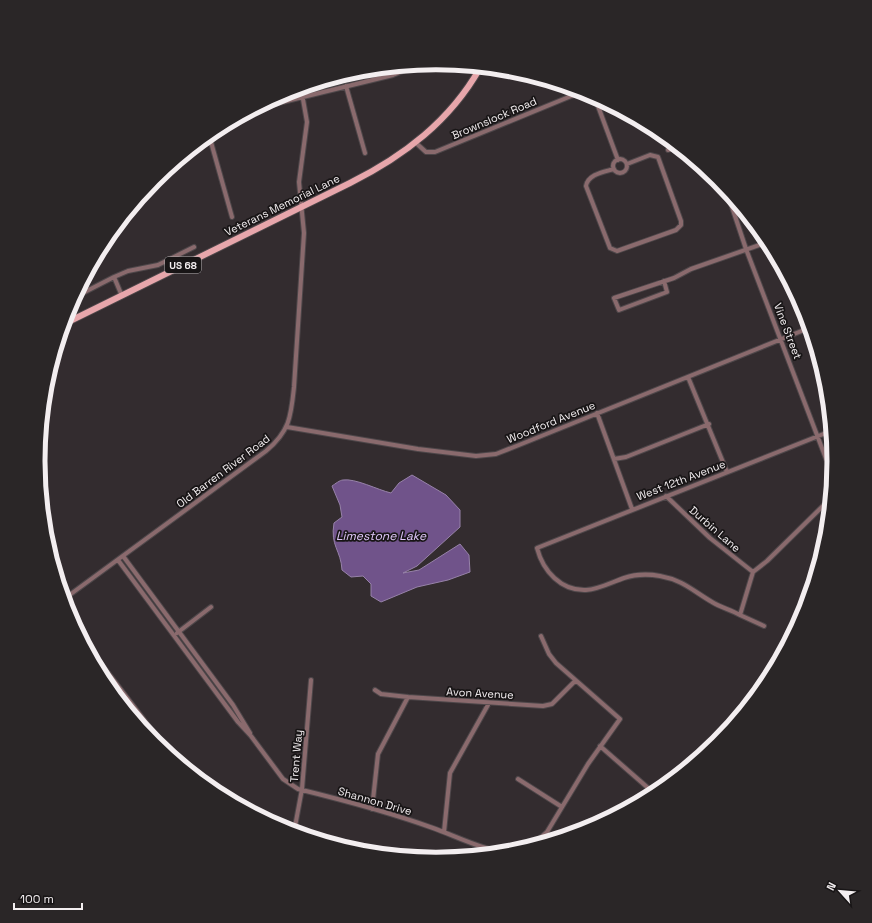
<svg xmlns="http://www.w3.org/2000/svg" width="872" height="923" font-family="'Space Grotesk',sans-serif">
	<rect width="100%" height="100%" fill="#332c2f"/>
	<path fill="#70538a" stroke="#9782a9" d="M 412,475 L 446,495 L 460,510 L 460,527 L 417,566 L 403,573 L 419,570 L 460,544 L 469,555 L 470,572 L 448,580 L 417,587 L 381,602 L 371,596 L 371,584 L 363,576 L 351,577 L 342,570 C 341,550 330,546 334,523 L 342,517 L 340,505 L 332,486 C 335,484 340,480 343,480 C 355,478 378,490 391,493 L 399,483 Z"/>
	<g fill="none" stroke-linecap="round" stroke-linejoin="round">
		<defs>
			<path id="street" d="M 423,65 L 434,67 L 447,65
				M 393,68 L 395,74
				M 346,86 L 365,153
				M 595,98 L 618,160
				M 258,108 L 393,75 L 418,65
				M 209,135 L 232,217
				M 416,143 L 426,152 L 435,152 L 581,92
				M 195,147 L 211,141
				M 668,150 L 677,147
				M613 166a7 7 0 1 1 14 0a7 7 0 1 1-14 0Z
				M 614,169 C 604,172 588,174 586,186 L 610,248 L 617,251 L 676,230 L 681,225 L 681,221 L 658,157 L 650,155 L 627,164
				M 727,192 L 746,249 L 833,477
				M 114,277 L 128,271 L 158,265 L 194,247
				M 664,281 L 667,292 L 619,310 L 614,298 L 674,278 L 691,269 L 768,242
				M 75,297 L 114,277 L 122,296
				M 688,377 L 727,472
				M 597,413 L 632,509
				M 287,427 L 418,449 L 476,456 L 496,454 L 519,445 L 809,328
				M 614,459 L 626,457 L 709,424
				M 666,496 L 710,538 L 753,572 L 767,561 L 830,499
				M 123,556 L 233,705 L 250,733
				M 118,560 L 238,722 L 251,736 L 283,779 L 298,789 C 343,800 389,812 433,828 C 456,836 490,854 514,852
				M 753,572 L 740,615 C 731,610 720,607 712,602 C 693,591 683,580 660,576 C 649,574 636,574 624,578 C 612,582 600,589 586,590 C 561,591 543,571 537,548 L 831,431
				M 64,599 L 266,451 C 290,431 291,416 294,387 L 304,233 L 299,182 L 307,122 L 301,88
				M 740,615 L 764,626
				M 177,633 L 211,607
				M 79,635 L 174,759
				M 375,690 L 381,694 L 408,697 L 543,706 L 552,704 L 575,681
				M 600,746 L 655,794
				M 518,779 L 562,807
				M 372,809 L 378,754 L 408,697
				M 294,832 L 302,789 L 311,680
				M 444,832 L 450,773 L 489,703
				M 530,847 L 547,832 L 588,764 L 620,719 L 556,663 L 549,654 L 541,636"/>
			<path id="primary" d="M 64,324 L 350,183 C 404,156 450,121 480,68"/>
		</defs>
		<use href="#street" stroke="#4e474a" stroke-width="6"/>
		<use href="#primary" stroke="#4e474a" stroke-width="8"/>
		<use href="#street" stroke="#8a6a6d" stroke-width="4"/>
		<use href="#primary" stroke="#e7a6ab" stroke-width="6"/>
	</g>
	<g text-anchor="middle" stroke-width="3.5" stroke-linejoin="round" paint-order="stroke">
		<rect fill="#181516" stroke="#b1adaf" stroke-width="1" x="165" y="257" width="36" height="16" rx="3"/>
		<g font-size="10" font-weight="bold" fill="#f3eef0">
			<text x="183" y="269">US 68</text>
		</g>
		<g font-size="11" fill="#f3eef0" stroke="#181516">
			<text transform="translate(494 118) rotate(-23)" y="4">Brownslock Road</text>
			<text transform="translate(282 205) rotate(-26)" y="4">Veterans Memorial Lane</text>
			<text transform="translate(788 331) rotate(69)" y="4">Vine Street</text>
			<text transform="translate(551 422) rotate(-22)" y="4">Woodford Avenue</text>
			<text transform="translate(223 471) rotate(-37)" y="4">Old Barren River Road</text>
			<text transform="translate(681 480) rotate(-21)" y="4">West 12th Avenue</text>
			<text transform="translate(715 529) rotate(41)" y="4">Durbin Lane</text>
			<text transform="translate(480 693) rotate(3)" y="4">Avon Avenue</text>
			<text transform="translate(296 756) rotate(-85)" y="4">Trent Way</text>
			<text transform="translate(375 801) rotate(16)" y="4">Shannon Drive</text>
		</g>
		<g font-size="12" font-style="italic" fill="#e0c7f9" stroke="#181516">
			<text x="381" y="540">Limestone Lake</text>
		</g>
	</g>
	<path d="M0 0H872V923H0ZM45 461a391 391 0 1 1 782 0a391 391 0 1 1-782 0Z" fill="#2a2627" fill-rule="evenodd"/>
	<path fill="none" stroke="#f3eef0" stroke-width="5" d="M45 461a391 391 0 1 1 782 0a391 391 0 1 1-782 0Z"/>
	<g transform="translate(840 891) rotate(297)" stroke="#181516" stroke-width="3" paint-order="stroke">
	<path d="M0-3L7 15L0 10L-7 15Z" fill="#f3eef0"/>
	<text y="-6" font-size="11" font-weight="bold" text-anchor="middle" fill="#f3eef0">N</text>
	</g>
	<path d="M14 903v6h68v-6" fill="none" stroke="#f3eef0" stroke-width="2"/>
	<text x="20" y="903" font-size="12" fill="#f3eef0" stroke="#181516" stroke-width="3" paint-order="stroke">100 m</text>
</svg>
